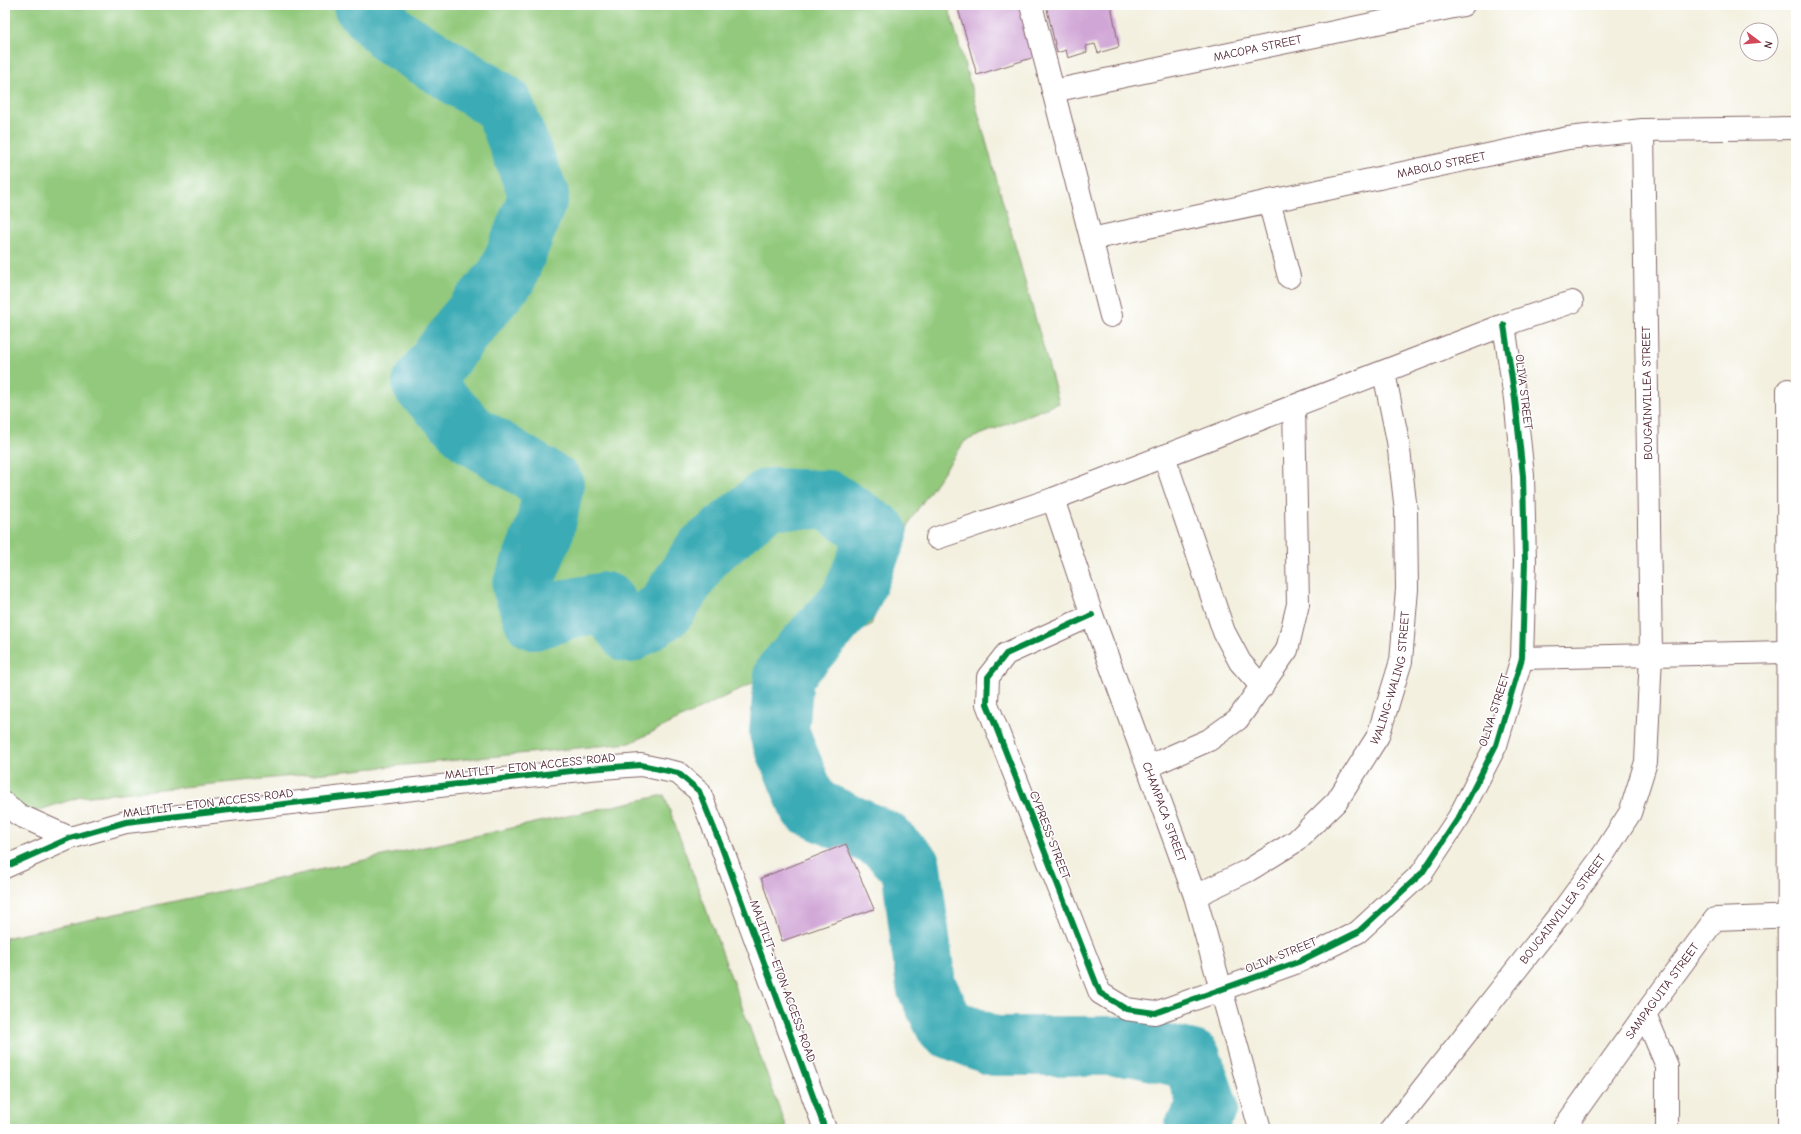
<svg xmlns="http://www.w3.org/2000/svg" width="1801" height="1134" font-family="'Comic Neue',sans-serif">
	<rect width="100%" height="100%" fill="#fff"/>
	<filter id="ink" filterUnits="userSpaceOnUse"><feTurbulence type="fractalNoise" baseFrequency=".025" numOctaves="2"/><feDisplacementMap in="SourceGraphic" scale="8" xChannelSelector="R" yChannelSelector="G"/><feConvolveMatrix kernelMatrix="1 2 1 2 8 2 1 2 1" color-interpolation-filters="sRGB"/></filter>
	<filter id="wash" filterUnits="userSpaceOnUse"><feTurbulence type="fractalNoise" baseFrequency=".012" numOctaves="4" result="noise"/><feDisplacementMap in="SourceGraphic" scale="16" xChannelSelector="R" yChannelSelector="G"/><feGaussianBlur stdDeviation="0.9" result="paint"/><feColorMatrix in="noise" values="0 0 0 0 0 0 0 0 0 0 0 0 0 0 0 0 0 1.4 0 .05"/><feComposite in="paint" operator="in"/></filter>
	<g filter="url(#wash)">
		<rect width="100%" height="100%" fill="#f3f0df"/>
		<path fill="#92c97b" stroke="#6e7453" d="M 5,5 L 948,5 L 1059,403 L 965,441 L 911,519 L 871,625 L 630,743 L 80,797 L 5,821 Z
			M 664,795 L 787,1129 L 5,1129 L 5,938 Z"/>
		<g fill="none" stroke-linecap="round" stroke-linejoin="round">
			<path stroke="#3aabb5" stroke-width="60" d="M 363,5 L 393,36 L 503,104 L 539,195 L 507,276 L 462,329 L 422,384 L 471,434 L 554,485 L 545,528 L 522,587 L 534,620 L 573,608 L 605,602 L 629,633 L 665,610 L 703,552 L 769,498 L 828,500 L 878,533 L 850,600 L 784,674 L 779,733 L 809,806 L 884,840 L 911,867 L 926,986 L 946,1027 L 994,1046 L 1132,1046 L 1192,1060 L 1208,1106 L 1194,1129"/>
		</g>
		<g id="blocks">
			<path fill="#d0a6d6" d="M 957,5 L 1024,5 L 1038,56 L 977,75 Z
				M 1046,5 L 1111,5 L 1119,47 L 1098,53 L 1095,44 L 1086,46 L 1087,52 L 1068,58 L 1066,50 L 1057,53 Z
				M 846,844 L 874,909 L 782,941 L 761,878 Z"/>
		</g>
	</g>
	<g filter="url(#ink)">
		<use href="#blocks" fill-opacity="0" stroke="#85686a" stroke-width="1"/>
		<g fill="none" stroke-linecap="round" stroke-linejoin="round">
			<defs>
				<g id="minor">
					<path d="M 1031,5 L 1111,316"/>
					<path id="s1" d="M 1053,91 L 1463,5"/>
					<path d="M 1269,201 L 1289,277"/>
					<path id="s2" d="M 1091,239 L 1568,138 L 1643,130 L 1796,128"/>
					<path d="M 1788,390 L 1789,1129"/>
					<path d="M 1164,456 L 1224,632 L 1240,662 L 1262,687"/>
					<path id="s3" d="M 1053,499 L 1092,615 L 1195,896 L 1260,1129"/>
					<path d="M 937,538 L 1053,499 L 1504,325 L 1572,302"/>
					<path d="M 1092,615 L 1006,654 L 988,677 L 987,704 L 1100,993 L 1126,1009 L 1155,1013 L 1298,962 L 1358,932 L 1422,873 L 1459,817 L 1496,745 L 1522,658 L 1525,562 L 1523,476 L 1515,399 L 1504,325"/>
					<path d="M 1522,658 L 1787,652"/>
					<path d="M 1149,766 L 1209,740 L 1238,719 L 1287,650 L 1298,604 L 1294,406"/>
					<path d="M 5,804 L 19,815 L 70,838"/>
					<path id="s4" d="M 1195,896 L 1249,870 L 1296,841 L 1337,801 L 1378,736 L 1401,661 L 1407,589 L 1406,511 L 1398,441 L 1384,373"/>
					<path d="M 1645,1014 L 1667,1066 L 1667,1129"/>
					<path id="s5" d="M 1391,1129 L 1560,914 L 1601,858 L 1630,813 L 1646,762 L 1651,655 L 1643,130"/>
					<path id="s6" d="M 1563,1129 L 1645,1014 L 1715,919 L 1796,916"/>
				</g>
				<path id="tertiary" d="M 5,867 L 70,838 L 126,822 L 589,769 L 641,765 L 678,773 L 699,791 L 722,848 L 825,1129"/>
			</defs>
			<use href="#minor" stroke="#85686a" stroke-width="24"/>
			<use href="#tertiary" stroke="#85686a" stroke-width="24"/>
			<use href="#minor" stroke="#fff" stroke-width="22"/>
			<use href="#tertiary" stroke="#fff" stroke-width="22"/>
			<defs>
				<path id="cycleway" d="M 1092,615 L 1006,654 L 988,677 L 987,704 L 1100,993 L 1126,1009 L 1155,1013 L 1298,962 L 1358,932 L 1422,873 L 1459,817 L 1496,745 L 1522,658 L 1525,562 L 1523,476 L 1515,399 L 1504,325
					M 5,867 L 70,838 L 126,822 L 589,769 L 641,765 L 678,773 L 699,791 L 722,848 L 825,1129"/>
			</defs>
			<use href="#cycleway" stroke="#fff" stroke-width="8"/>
			<use href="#cycleway" stroke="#00873e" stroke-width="6"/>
		</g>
	</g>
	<g text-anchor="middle" stroke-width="3" stroke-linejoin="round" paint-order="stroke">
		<g font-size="12" fill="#4a1f2b" stroke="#fff">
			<text dy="4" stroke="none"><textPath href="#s1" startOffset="209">MACOPA STREET</textPath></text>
			<text dy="4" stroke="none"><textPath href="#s2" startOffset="358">MABOLO STREET</textPath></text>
			<text transform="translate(1524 392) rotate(83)" y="4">OLIVA STREET</text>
			<text transform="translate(1647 393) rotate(-91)" y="4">BOUGAINVILLEA STREET</text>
			<text dy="4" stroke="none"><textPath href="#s4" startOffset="309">WALING-WALING STREET</textPath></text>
			<text transform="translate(1494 710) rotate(-72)" y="4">OLIVA STREET</text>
			<text transform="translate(530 766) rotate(-6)" y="4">MALITLIT - ETON ACCESS ROAD</text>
			<text transform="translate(208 803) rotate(-7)" y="4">MALITLIT - ETON ACCESS ROAD</text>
			<text dy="4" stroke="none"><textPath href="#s3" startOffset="332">CHAMPACA STREET</textPath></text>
			<text transform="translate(1050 835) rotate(69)" y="4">CYPRESS STREET</text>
			<text dy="4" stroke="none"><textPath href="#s5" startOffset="279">BOUGAINVILLEA STREET</textPath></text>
			<text transform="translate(1281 955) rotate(-22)" y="4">OLIVA STREET</text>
			<text transform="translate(783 981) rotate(70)" y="4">MALITLIT - ETON ACCESS ROAD</text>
			<text dy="4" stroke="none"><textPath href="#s6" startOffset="170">SAMPAGUITA STREET</textPath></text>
		</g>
	</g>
	<rect width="1801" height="1134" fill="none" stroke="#fff" stroke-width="20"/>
	<g transform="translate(1759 42) rotate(106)"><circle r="19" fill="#ffffff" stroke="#b7a5aa"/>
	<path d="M0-3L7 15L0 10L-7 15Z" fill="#d1495b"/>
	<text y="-6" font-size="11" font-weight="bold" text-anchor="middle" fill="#4a1f2b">N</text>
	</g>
</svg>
